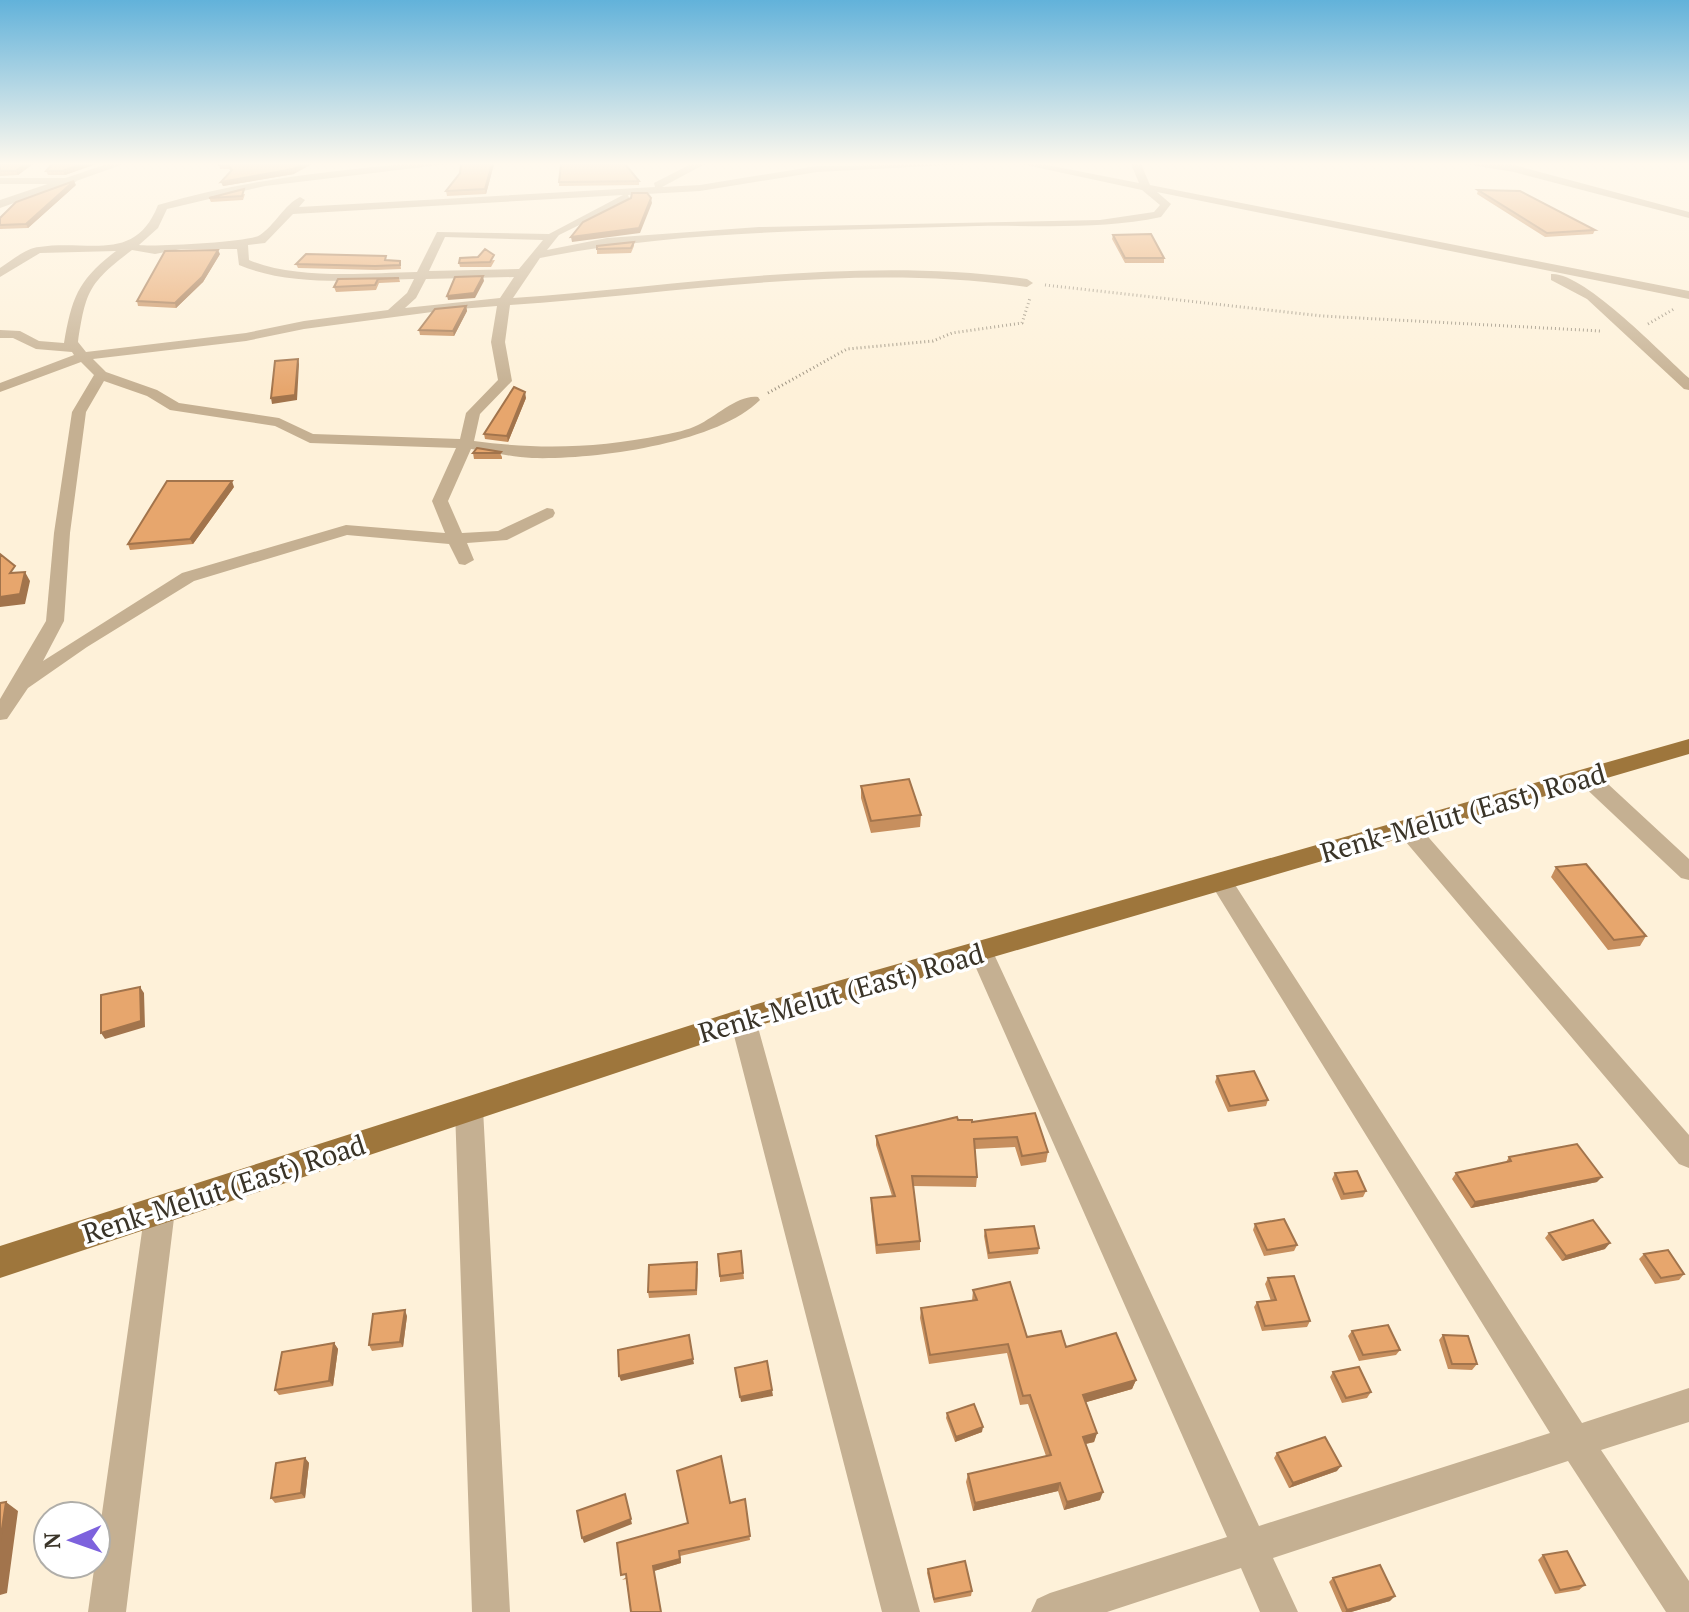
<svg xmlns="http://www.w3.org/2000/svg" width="1689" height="1612" font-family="'PT Serif',serif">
	<rect width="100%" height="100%" fill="#fef1d9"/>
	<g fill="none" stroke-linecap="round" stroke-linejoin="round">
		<path stroke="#998f7d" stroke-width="3" stroke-dasharray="1 3" stroke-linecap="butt" d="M 1045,285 L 1322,316 L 1601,331
			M 1648,324 L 1674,309
			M 768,393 L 847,349 L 933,341 L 952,333 L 1022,323 L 1030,298"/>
		<path fill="#c5b092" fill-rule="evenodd" d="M 405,164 L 448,164 L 265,186 L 167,209 L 158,228 L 139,245 C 153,247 251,242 260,235 C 275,225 284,205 300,197 L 305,200 L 299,207 L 655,187 L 654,183 L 691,164 L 705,164 L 662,187 L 700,185 L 817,166 L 968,164 L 817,172 L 700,191 L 628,195 L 630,200 L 559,235 L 547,250 L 607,238 L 759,227 L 1100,220 L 1154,212 L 1160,205 L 1142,190 L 1021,164 L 1042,164 L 1139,183 L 1131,164 L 1141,164 L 1150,185 L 1689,291 L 1689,299 L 1157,192 L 1171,204 L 1161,217 C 1100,230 1040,225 978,226 C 833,231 683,229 540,258 L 513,298 C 683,286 857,255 1027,279 L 1033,283 L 1027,287 C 856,262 681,293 510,305 L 505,342 L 512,381 L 480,414 L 474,441 C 541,450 597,448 663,435 C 674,433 688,430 698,425 C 715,417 739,394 758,397 L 760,400 C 716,444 593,460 532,458 C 512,457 491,452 471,449 L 448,501 L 462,533 L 498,531 L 547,508 L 553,509 L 555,513 L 553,517 L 507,540 L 467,543 L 474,560 L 465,565 L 459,564 L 449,544 L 347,535 L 194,581 L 87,647 L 28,688 L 7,719 L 0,720 L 0,699 L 46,621 L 54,533 L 72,412 L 94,375 L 81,362 L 0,392 L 0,383 L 74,355 L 72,352 L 36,349 L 13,338 L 0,338 L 0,330 L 20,331 L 39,341 L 64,343 C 72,297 78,280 116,251 L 40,253 L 0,277 L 0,268 C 11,261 26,248 39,247 C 88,239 135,264 158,205 C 239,181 321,172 405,164 ZM 623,195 L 549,234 L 437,232 L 417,272 C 366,273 296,280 249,260 L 248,245 L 265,243 L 293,214 ZM 445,237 L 543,240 L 519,269 L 429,271 ZM 181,249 L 237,249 L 239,265 C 291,287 357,280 414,279 L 407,293 L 388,310 L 304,321 L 246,333 L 86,352 L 78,342 C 86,290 89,283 132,250 L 155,254 ZM 514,277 L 500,298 L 405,308 L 416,298 L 426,279 ZM 497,306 L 491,342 L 498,380 L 466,413 L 460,439 L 313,434 L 279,418 L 179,403 L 157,390 L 106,372 L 93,359 L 246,341 L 304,329 L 447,310 ZM 104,381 L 147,396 L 170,410 L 275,426 L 310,443 L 456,448 L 432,501 L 445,533 L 346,525 L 182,573 L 43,661 L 64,621 L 70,533 L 86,412 Z
			M 1465,164 L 1510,164 L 1689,212 L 1689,218 L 1514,172 Z
			M 0,178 L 72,178 L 77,181 L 72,184 L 0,184 Z
			M 1551,274 C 1583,271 1663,355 1689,378 L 1689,390 L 1684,389 L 1587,299 L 1551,280 Z
			M 1587,770 L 1595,772 L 1689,859 L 1689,880 L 1681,878 L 1579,782 L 1576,777 L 1579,772 Z
			M 1408,821 L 1416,823 L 1689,1135 L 1689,1168 L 1679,1164 L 1400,835 L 1397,829 L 1400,823 Z
			M 1222,874 L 1230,877 L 1582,1423 L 1689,1388 L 1689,1422 L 1601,1450 L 1689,1581 L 1689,1612 L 1666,1612 L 1568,1461 L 1273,1558 L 1298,1612 L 1260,1612 L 1241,1568 L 1107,1612 L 1031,1612 L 1037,1599 L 1050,1593 L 1227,1537 L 969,952 L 972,945 L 981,943 L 990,945 L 993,952 L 1259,1526 L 1550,1433 L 1214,889 L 1210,883 L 1214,877 Z
			M 743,1010 L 752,1013 L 756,1020 L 920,1612 L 882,1612 L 730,1020 L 734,1013 Z
			M 469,1097 L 479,1101 L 483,1109 L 510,1612 L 472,1612 L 455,1109 L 459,1101 Z
			M 160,1196 L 170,1200 L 175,1210 L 126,1612 L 88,1612 L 145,1210 L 150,1200 Z"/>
		<path fill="#c5b092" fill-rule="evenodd" d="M 107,164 L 124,164 L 0,208 L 0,200 Z"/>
		<path fill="#9e763c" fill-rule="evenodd" d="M 1689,739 L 1689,754 L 757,1026 L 0,1278 L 0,1246 L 757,1004 Z"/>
	</g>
	<path fill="#c78f5e" d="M 0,164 L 33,164 L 18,175 L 0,176 Z
		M 96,164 L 65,175 L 48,175 L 46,171 Z
		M 219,164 L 294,174 L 223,186 L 221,182 L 231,171 L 229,169 L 220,169 Z
		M 461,164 L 494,164 L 486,194 L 447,196 L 446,191 L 460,173 Z
		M 639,181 L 639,185 L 559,186 L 559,182 Z
		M 76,185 L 28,228 L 0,229 L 0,218 Z
		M 1478,190 L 1595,230 L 1593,234 L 1545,237 L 1477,194 Z
		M 245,194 L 243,200 L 211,202 L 209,198 Z
		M 1113,235 L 1164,258 L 1164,263 L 1125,263 L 1112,239 Z
		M 634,242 L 634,246 L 631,253 L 597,254 L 597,249 Z
		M 220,254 L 203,282 L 176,308 L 138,306 L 137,301 Z
		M 387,260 L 400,261 L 401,269 L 376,270 L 298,268 L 296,264 Z
		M 495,260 L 491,267 L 460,267 L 459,263 Z
		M 399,278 L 400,282 L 379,283 L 376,290 L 336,292 L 334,287 L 338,279 Z
		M 466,306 L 467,311 L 454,336 L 420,335 L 419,330 Z
		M 526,398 L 508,442 L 485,439 L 484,434 Z
		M 473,453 L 500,453 L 502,457 L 502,459 L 474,459 Z
		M 234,487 L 193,544 L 130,550 L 128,544 Z
		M 861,786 L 921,815 L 920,827 L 871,833 L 861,798 Z
		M 1556,867 L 1646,936 L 1640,946 L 1608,950 L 1551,877 Z
		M 1217,1076 L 1268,1100 L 1266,1106 L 1228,1112 L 1215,1082 Z
		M 1035,1113 L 1048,1152 L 1046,1162 L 1021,1166 L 1015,1147 L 975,1149 L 977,1177 L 976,1187 L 913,1186 L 920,1241 L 920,1250 L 876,1254 L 871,1208 L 871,1198 L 892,1196 L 876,1145 L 876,1136 L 958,1120 L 972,1122 Z
		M 1509,1157 L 1597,1182 L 1471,1208 L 1452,1179 L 1456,1173 L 1506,1162 Z
		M 1335,1173 L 1366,1191 L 1363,1197 L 1341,1200 L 1332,1179 Z
		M 1255,1224 L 1297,1245 L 1294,1251 L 1264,1256 L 1253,1230 Z
		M 985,1230 L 1039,1248 L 1038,1254 L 988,1259 L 984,1236 Z
		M 1549,1233 L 1605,1249 L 1562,1261 L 1545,1238 Z
		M 741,1251 L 744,1279 L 720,1282 L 720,1276 Z
		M 1644,1254 L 1684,1274 L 1679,1280 L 1655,1284 L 1639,1259 Z
		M 698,1268 L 697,1295 L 649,1298 L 648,1292 Z
		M 1268,1278 L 1310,1321 L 1307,1327 L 1262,1331 L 1254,1307 L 1257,1302 L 1271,1301 L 1265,1284 Z
		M 973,1290 L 1027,1337 L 1066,1347 L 1136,1380 L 1132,1389 L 1086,1402 L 1097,1433 L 1094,1442 L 1086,1444 L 1100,1500 L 1064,1510 L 1058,1491 L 973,1511 L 966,1482 L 968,1474 L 1046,1456 L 1028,1404 L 1020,1405 L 1007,1353 L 929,1364 L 920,1318 L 921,1308 L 972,1301 Z
		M 407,1316 L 403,1347 L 372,1351 L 369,1345 Z
		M 1352,1331 L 1400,1350 L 1396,1355 L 1359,1361 L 1348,1336 Z
		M 1443,1335 L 1477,1364 L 1472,1370 L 1448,1369 L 1439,1340 Z
		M 334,1343 L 338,1349 L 333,1386 L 279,1395 L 275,1390 Z
		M 1333,1372 L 1371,1392 L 1367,1398 L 1342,1403 L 1330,1377 Z
		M 947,1413 L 982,1432 L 955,1442 L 946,1418 Z
		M 1277,1453 L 1337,1471 L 1289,1488 L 1274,1458 Z
		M 305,1458 L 309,1463 L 305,1498 L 275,1503 L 271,1498 Z
		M 745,1499 L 750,1540 L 680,1556 L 681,1563 L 654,1571 L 661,1612 L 631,1612 L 626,1579 L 622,1580 L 730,1503 Z
		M 1543,1555 L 1585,1585 L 1579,1590 L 1555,1594 L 1538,1560 Z
		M 928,1569 L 972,1591 L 971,1596 L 934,1603 L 927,1573 Z
		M 1333,1578 L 1390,1601 L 1351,1612 L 1342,1612 L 1329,1582 Z"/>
	<path fill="#a2744c" d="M 25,164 L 33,164 L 18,175 L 16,171 Z
		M 82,164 L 96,164 L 65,175 L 63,171 Z
		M 303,164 L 312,164 L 294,174 L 223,186 L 221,182 Z
		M 492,164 L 494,164 L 486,194 L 485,189 Z
		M 74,181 L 76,185 L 28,228 L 26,224 Z
		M 651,198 L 652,203 L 640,233 L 572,242 L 571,237 Z
		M 218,250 L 220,254 L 203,282 L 176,308 L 175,303 Z
		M 483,276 L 484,281 L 475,298 L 448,300 L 447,296 Z
		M 466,306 L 467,311 L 454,336 L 453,331 Z
		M 298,359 L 299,364 L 297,400 L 272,404 L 271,398 Z
		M 525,392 L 526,398 L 508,442 L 507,436 Z
		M 232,481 L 234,487 L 193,544 L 190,539 Z
		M 25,572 L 30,581 L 25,604 L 0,607 L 0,597 Z
		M 140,987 L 144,993 L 145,1027 L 105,1039 L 101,1033 Z
		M 1602,1177 L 1597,1182 L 1471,1208 L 1475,1202 Z
		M 1610,1243 L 1605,1249 L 1562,1261 L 1566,1256 Z
		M 405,1310 L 407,1316 L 403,1347 L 400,1342 Z
		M 334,1343 L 338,1349 L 333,1386 L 329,1381 Z
		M 693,1359 L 694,1364 L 621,1381 L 619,1376 Z
		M 1136,1380 L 1132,1389 L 1080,1404 L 1083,1395 Z
		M 772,1390 L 773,1396 L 741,1402 L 740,1397 Z
		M 983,1427 L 982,1432 L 955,1442 L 956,1437 Z
		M 1097,1433 L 1094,1442 L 1080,1445 L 1083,1437 Z
		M 305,1458 L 309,1463 L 305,1498 L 301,1493 Z
		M 1341,1466 L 1337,1471 L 1289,1488 L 1293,1483 Z
		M 1060,1483 L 1058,1491 L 973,1511 L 975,1503 Z
		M 1103,1492 L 1100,1500 L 1064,1510 L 1067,1502 Z
		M 625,1494 L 632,1524 L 584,1543 L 582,1538 Z
		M 6,1502 L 18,1511 L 7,1593 L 0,1595 L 0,1542 Z
		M 679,1551 L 681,1563 L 654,1571 L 661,1612 L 653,1566 Z
		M 1395,1596 L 1390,1601 L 1351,1612 L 1345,1612 L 1347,1610 Z"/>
	<path fill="#e7a66d" stroke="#a2744c" stroke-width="2" d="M 0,164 L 25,164 L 16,171 L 0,171 Z
		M 52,164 L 82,164 L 63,171 L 46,171 Z
		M 219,164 L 303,164 L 293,169 L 221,182 L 232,170 L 228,165 L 219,165 Z
		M 461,164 L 492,164 L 485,189 L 446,191 L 460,173 Z
		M 561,164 L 625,164 L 639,181 L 559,182 Z
		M 74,181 L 26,224 L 0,225 L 0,218 L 16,202 Z
		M 244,189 L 242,196 L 209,198 Z
		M 1478,190 L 1520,191 L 1595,230 L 1547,233 Z
		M 632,193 L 647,193 L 651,198 L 639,228 L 571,237 L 583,222 L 631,198 Z
		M 1151,234 L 1164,258 L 1125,258 L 1113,235 Z
		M 634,242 L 631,248 L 597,249 L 597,246 Z
		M 485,249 L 494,255 L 490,262 L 459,263 L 460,258 L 478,257 Z
		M 218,250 L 202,277 L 175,303 L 137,301 L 165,251 Z
		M 306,254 L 386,256 L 385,260 L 400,261 L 400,265 L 375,266 L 296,264 Z
		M 483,276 L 474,293 L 447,296 L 455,277 Z
		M 399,278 L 378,279 L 375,285 L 334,287 L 338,279 Z
		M 466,306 L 453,331 L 419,330 L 435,309 Z
		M 298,359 L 295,395 L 271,398 L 275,361 Z
		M 514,387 L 525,392 L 507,436 L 484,434 Z
		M 477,448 L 501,452 L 500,453 L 473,453 Z
		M 167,481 L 232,481 L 190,539 L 128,544 Z
		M 0,554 L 15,566 L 10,573 L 25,572 L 20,594 L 0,597 Z
		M 909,779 L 921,815 L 871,821 L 861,786 Z
		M 1586,864 L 1646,936 L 1614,940 L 1556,867 Z
		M 140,987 L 141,1021 L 101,1033 L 101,995 Z
		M 1254,1071 L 1268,1100 L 1230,1106 L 1217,1076 Z
		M 1035,1113 L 1048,1152 L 1022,1156 L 1017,1137 L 974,1139 L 977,1177 L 912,1176 L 920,1241 L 877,1245 L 871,1198 L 895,1196 L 876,1136 L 957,1117 L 958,1120 L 972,1120 L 972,1122 Z
		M 1577,1144 L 1602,1177 L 1475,1202 L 1456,1173 L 1511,1161 L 1509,1157 Z
		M 1357,1171 L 1366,1191 L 1344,1194 L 1335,1173 Z
		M 1284,1219 L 1297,1245 L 1267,1250 L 1255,1224 Z
		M 1593,1220 L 1610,1243 L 1566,1256 L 1549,1233 Z
		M 1034,1226 L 1039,1248 L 989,1253 L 985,1230 Z
		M 1668,1250 L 1684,1274 L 1661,1278 L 1644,1254 Z
		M 741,1251 L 743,1273 L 720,1276 L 718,1254 Z
		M 697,1262 L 696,1290 L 648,1292 L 649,1265 Z
		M 1294,1276 L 1310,1321 L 1265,1326 L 1257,1302 L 1276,1300 L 1268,1278 Z
		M 1010,1282 L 1027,1337 L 1061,1331 L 1066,1347 L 1116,1333 L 1136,1380 L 1083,1395 L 1097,1433 L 1083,1437 L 1103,1492 L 1067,1502 L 1060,1483 L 975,1503 L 968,1474 L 1051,1455 L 1030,1395 L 1023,1396 L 1008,1344 L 930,1355 L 921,1308 L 977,1300 L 973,1290 Z
		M 405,1310 L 400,1342 L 369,1345 L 373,1314 Z
		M 1388,1325 L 1400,1350 L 1363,1355 L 1352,1331 Z
		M 689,1335 L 693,1359 L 619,1376 L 618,1350 Z
		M 1443,1335 L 1468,1336 L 1477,1364 L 1452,1364 Z
		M 334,1343 L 329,1381 L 275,1390 L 282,1352 Z
		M 767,1361 L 772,1390 L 740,1397 L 735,1368 Z
		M 1359,1367 L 1371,1392 L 1346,1398 L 1333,1372 Z
		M 974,1404 L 983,1427 L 956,1437 L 947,1413 Z
		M 1325,1437 L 1341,1466 L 1293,1483 L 1277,1453 Z
		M 721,1456 L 730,1503 L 745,1499 L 750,1536 L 679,1551 L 680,1559 L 653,1566 L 661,1612 L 631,1612 L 626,1574 L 621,1575 L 617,1543 L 688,1523 L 677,1471 Z
		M 305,1458 L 301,1493 L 271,1498 L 276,1463 Z
		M 625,1494 L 631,1519 L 582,1538 L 577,1511 Z
		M 6,1502 L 0,1542 L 0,1503 Z
		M 1567,1551 L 1585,1585 L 1560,1590 L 1543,1555 Z
		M 965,1561 L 972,1591 L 934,1599 L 928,1569 Z
		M 1380,1565 L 1395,1596 L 1347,1610 L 1333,1578 Z"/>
	<linearGradient id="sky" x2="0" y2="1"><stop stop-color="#62b2da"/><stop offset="0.42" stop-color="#fff9ee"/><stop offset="1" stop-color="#fff9ee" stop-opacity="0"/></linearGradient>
	<rect width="1689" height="390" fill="url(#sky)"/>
	<g text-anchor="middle" stroke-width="7" stroke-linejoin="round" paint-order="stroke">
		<g font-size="28" fill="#3a3428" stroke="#fff">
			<text transform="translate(1463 813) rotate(-16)" y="10">Renk-Melut (East) Road</text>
			<text transform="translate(841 993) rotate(-16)" y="10">Renk-Melut (East) Road</text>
			<text transform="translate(224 1189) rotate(-18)" y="10">Renk-Melut (East) Road</text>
		</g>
	</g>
	<g transform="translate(72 1540) rotate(268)"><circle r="38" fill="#ffffff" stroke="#b0aea9" stroke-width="2"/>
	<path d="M0-6L14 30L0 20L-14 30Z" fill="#7d62dd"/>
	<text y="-12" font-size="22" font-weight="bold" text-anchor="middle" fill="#3a3428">N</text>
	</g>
</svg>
